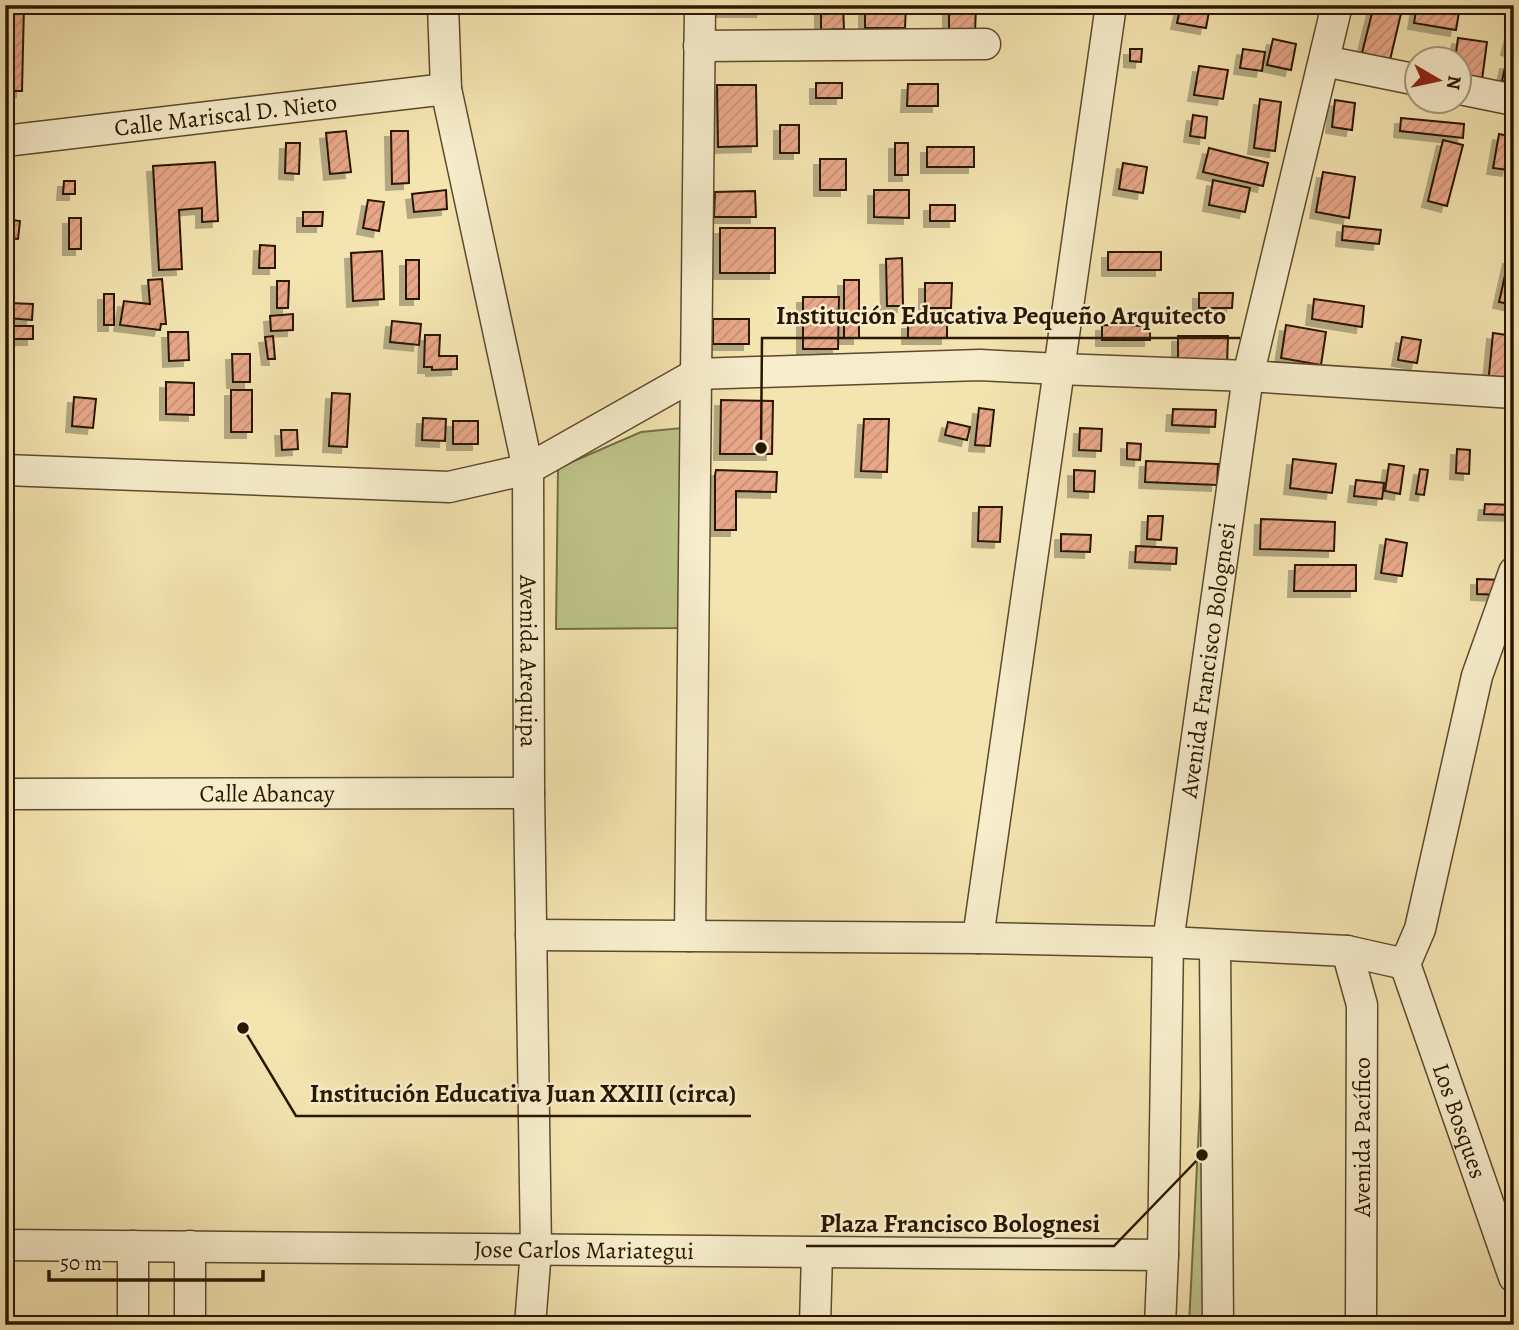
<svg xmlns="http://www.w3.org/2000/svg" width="1519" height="1330" font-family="Alegreya,serif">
	<defs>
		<pattern id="building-hatch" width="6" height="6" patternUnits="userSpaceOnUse" patternTransform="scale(1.75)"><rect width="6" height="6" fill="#e7a788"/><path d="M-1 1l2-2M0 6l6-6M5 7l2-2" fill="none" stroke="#c68f74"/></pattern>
		<filter id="shadow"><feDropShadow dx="-6" dy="6" stdDeviation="0" flood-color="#0004"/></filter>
	</defs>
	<rect width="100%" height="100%" fill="#f3e4b0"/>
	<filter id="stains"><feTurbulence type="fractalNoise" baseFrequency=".00286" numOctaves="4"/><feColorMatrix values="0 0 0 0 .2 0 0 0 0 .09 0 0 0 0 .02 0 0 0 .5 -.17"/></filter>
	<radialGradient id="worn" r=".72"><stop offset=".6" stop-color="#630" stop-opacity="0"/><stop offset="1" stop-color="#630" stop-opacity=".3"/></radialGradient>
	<path fill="#bdc48a" stroke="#746e45" stroke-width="2" d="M 682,428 L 680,628 L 556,629 L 558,468 L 641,432 Z
		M 1206,985 L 1205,1325 L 1189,1325 Z"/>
	<path fill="url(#building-hatch)" stroke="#2a1700" stroke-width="2" filter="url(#shadow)" d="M 5,5 L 24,5 L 22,91 L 5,91 Z
		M 719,5 L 762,5 L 762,11 L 719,11 Z
		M 821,5 L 843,5 L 844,29 L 821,30 Z
		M 865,5 L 906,5 L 905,28 L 865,28 Z
		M 949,5 L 976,5 L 975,33 L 949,33 Z
		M 1181,5 L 1210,6 L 1206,28 L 1177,23 Z
		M 1374,5 L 1403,5 L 1390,60 L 1362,53 Z
		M 1417,5 L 1459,12 L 1456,30 L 1414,23 Z
		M 1511,33 L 1514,34 L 1514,51 L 1507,49 Z
		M 1458,38 L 1487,42 L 1482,80 L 1460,77 L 1460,60 L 1455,60 Z
		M 1273,39 L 1296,44 L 1291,70 L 1267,65 Z
		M 1130,49 L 1142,49 L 1141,62 L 1130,61 Z
		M 1243,49 L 1265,52 L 1262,71 L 1240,68 Z
		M 1506,63 L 1514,64 L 1514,83 L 1502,81 Z
		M 1199,66 L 1228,70 L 1223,99 L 1194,95 Z
		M 816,83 L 842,83 L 842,98 L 816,98 Z
		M 908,84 L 938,84 L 938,106 L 907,106 Z
		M 717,85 L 756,85 L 757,146 L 718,147 Z
		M 1260,99 L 1281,102 L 1275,151 L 1254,148 Z
		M 1335,100 L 1355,103 L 1352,130 L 1332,127 Z
		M 1193,115 L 1207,117 L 1205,138 L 1190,136 Z
		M 1401,118 L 1464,124 L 1463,138 L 1400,131 Z
		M 780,125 L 799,125 L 799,153 L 780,153 Z
		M 346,131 L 351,172 L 330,174 L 326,133 Z
		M 391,131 L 408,131 L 409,183 L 392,184 Z
		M 1499,134 L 1514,137 L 1508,170 L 1493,168 Z
		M 1443,140 L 1463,145 L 1447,206 L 1428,201 Z
		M 286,143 L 300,143 L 299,174 L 285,173 Z
		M 895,143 L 908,143 L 908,175 L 895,175 Z
		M 927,147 L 974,147 L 974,167 L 927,167 Z
		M 1209,148 L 1268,163 L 1263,186 L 1203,172 Z
		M 820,159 L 846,159 L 846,190 L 820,190 Z
		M 215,162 L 218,221 L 202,222 L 202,208 L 179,210 L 182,269 L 159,270 L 153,166 Z
		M 1123,163 L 1147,167 L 1143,193 L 1119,189 Z
		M 1323,172 L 1355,177 L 1349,218 L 1316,212 Z
		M 1213,180 L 1250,188 L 1245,212 L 1209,205 Z
		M 64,181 L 75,181 L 75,194 L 63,194 Z
		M 446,190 L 447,209 L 414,212 L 412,194 Z
		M 874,190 L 909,190 L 909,218 L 874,217 Z
		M 755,191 L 756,217 L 714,217 L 715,192 Z
		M 368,200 L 384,202 L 379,231 L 363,228 Z
		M 930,205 L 955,205 L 955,221 L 930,221 Z
		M 303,212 L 323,212 L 322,226 L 303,226 Z
		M 69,218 L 81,218 L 81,249 L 69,249 Z
		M 5,219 L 20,221 L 18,239 L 5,238 Z
		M 1343,226 L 1381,230 L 1379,244 L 1342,240 Z
		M 720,228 L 775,228 L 775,273 L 720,273 Z
		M 260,245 L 275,246 L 275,268 L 259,268 Z
		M 382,251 L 384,299 L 353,301 L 351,253 Z
		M 1108,252 L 1161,252 L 1161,270 L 1108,270 Z
		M 902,258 L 903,306 L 887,306 L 886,259 Z
		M 1509,258 L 1514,259 L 1514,305 L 1499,302 Z
		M 406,260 L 419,260 L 419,299 L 406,299 Z
		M 162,279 L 166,324 L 161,324 L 160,330 L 120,325 L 124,301 L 150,304 L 148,280 Z
		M 844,280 L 859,280 L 859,338 L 844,338 Z
		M 277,281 L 289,281 L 288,308 L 277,308 Z
		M 925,283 L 952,283 L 951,308 L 925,308 Z
		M 1199,293 L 1233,293 L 1232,308 L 1199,308 Z
		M 104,294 L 114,294 L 114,325 L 104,325 Z
		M 803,297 L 839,297 L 838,349 L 803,349 Z
		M 1314,299 L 1364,306 L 1362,327 L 1312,319 Z
		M 8,303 L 33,304 L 32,320 L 7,318 Z
		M 293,314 L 293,330 L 271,331 L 270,316 Z
		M 713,319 L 749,319 L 749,344 L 713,344 Z
		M 392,321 L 421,324 L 419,345 L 390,342 Z
		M 908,323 L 947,323 L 947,338 L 908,338 Z
		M 1102,325 L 1150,326 L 1150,340 L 1102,340 Z
		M 1286,325 L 1326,332 L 1321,365 L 1281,358 Z
		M 5,326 L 33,326 L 33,339 L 5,339 Z
		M 168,332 L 188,332 L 189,360 L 169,361 Z
		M 1493,333 L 1514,336 L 1514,388 L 1488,385 Z
		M 425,335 L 440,335 L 439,356 L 457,356 L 457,369 L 432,370 L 432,367 L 424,367 Z
		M 273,336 L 275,359 L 268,359 L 265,337 Z
		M 1178,336 L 1228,336 L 1227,365 L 1178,365 Z
		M 1402,337 L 1421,340 L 1417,363 L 1398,360 Z
		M 232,354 L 250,354 L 250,382 L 233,382 Z
		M 166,382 L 194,383 L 194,415 L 166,414 Z
		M 231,390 L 252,390 L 252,432 L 231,432 Z
		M 332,393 L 350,394 L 347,447 L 329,446 Z
		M 74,397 L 96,399 L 93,428 L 72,426 Z
		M 721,400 L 773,401 L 772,454 L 720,454 Z
		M 979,408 L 994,410 L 990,446 L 975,445 Z
		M 1173,409 L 1216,410 L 1215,427 L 1172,425 Z
		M 423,418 L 446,419 L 445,441 L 422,440 Z
		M 864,419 L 889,419 L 887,472 L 861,471 Z
		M 453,421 L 478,421 L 478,444 L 453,444 Z
		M 948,422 L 970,427 L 967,440 L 945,435 Z
		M 1080,428 L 1102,429 L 1101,451 L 1079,450 Z
		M 281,430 L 297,430 L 298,449 L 282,450 Z
		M 1127,443 L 1141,444 L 1140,460 L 1127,459 Z
		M 1457,449 L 1470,450 L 1469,474 L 1456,473 Z
		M 1293,459 L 1336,464 L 1332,493 L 1290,488 Z
		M 1146,461 L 1218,464 L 1217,485 L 1145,482 Z
		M 1389,464 L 1404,466 L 1400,494 L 1385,491 Z
		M 1420,469 L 1428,470 L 1424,495 L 1416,494 Z
		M 716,470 L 777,472 L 776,492 L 736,491 L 736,530 L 715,530 L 715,475 Z
		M 1074,470 L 1095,471 L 1094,492 L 1074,491 Z
		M 1356,480 L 1384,483 L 1382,499 L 1354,496 Z
		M 1485,504 L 1514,505 L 1514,515 L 1484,514 Z
		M 979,507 L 1002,507 L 1000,542 L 978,541 Z
		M 1148,516 L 1163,516 L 1161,540 L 1147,539 Z
		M 1261,519 L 1335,522 L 1334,551 L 1260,549 Z
		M 1061,534 L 1091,535 L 1090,552 L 1061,551 Z
		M 1386,539 L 1407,543 L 1402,576 L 1381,573 Z
		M 1136,546 L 1177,548 L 1176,564 L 1135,562 Z
		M 1295,565 L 1356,565 L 1356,591 L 1294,591 Z
		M 1477,579 L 1503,580 L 1502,595 L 1477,594 Z"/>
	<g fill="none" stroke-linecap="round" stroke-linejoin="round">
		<defs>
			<g id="minor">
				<path id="s1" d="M 443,5 L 446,89 L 528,469 L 529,793 L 536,1250 L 530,1325"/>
				<path d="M 699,46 L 985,44"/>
				<path d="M 1324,61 L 1418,80"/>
				<path d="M 1460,89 L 1514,100"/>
				<path id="s2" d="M 5,141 L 446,89"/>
				<path d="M 5,470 L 449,487 L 528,469 L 696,374 L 980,365 L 1059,369 L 1248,376 L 1514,393"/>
				<path id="s3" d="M 5,794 L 529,793"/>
				<path d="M 531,935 L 978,938 L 1168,942 L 1347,951 L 1405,964"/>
				<path d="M 690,936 L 700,5"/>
				<path d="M 978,938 L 1111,5"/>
				<path d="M 1215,946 L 1218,1325"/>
				<path d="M 1347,951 L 1362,1005 L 1361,1325"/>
				<path d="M 1405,964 L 1420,929 L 1477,676 L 1514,572"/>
				<path id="s4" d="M 1405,964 L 1514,1277"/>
				<path id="s5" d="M 5,1245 L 1163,1255"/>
				<path d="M 190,1246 L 190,1325"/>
				<path d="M 133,1325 L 133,1246"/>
				<path d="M 815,1325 L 817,1253"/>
				<path id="s6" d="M 1160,1325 L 1163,1255 L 1168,942 L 1248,376 L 1337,5"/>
			</g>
		</defs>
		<use href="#minor" stroke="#5c4a2c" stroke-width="33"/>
		<use href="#minor" stroke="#f7edcc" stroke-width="30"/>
	</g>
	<g text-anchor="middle" stroke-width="5" stroke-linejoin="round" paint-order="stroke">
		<g font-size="24" fill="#2a1700" stroke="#f7edcc">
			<text dy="8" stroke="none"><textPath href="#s2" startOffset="222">Calle Mariscal D. Nieto</textPath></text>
			<text dy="8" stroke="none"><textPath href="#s6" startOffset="668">Avenida Francisco Bolognesi</textPath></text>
			<text dy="8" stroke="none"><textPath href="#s1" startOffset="665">Avenida Arequipa</textPath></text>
			<text dy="8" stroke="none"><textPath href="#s3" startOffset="262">Calle Abancay</textPath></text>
			<text dy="8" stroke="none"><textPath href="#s4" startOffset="166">Los Bosques</textPath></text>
			<text transform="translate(1362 1137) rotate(-90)" y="8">Avenida Pacífico</text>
			<text dy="8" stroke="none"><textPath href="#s5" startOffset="579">Jose Carlos Mariategui</textPath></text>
		</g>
	</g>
	<path fill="none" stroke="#2a1700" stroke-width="2.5" d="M761 448L762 338H1240M243 1028L296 1116H751M1202 1155L1114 1246H806"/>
	<g fill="#2a1700" stroke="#f7edcc" stroke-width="2.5">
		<circle cx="761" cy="448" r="7"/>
		<circle cx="243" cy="1028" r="7"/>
		<circle cx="1202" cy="1155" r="7"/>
	</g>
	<g font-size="26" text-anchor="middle" font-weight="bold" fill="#2a1700" stroke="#f7edcc" stroke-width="5" stroke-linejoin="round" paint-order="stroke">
		<text x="1001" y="324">Institución Educativa Pequeño Arquitecto</text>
		<text x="523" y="1102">Institución Educativa Juan XXIII (circa)</text>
		<text x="960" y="1232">Plaza Francisco Bolognesi</text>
	</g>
	<rect width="1519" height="1330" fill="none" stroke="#f3e4b0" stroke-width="28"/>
	<rect x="7" y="7" width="1505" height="1316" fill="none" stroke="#2a1700" stroke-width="3.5"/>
	<rect x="14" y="14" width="1491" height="1302" fill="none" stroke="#2a1700" stroke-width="2"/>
	<g transform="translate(1438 80) rotate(99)"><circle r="33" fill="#f7edcc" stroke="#a5977a" stroke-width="2"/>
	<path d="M0-5L12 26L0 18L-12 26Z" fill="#8f2418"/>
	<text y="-10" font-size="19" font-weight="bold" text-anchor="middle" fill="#2a1700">N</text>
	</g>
	<path d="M49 1270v10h214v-10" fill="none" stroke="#2a1700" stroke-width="3.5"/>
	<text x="60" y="1270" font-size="21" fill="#2a1700" stroke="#f7edcc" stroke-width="5" paint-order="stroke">50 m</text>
	<rect width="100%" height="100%" filter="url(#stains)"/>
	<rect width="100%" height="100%" fill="url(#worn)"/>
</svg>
